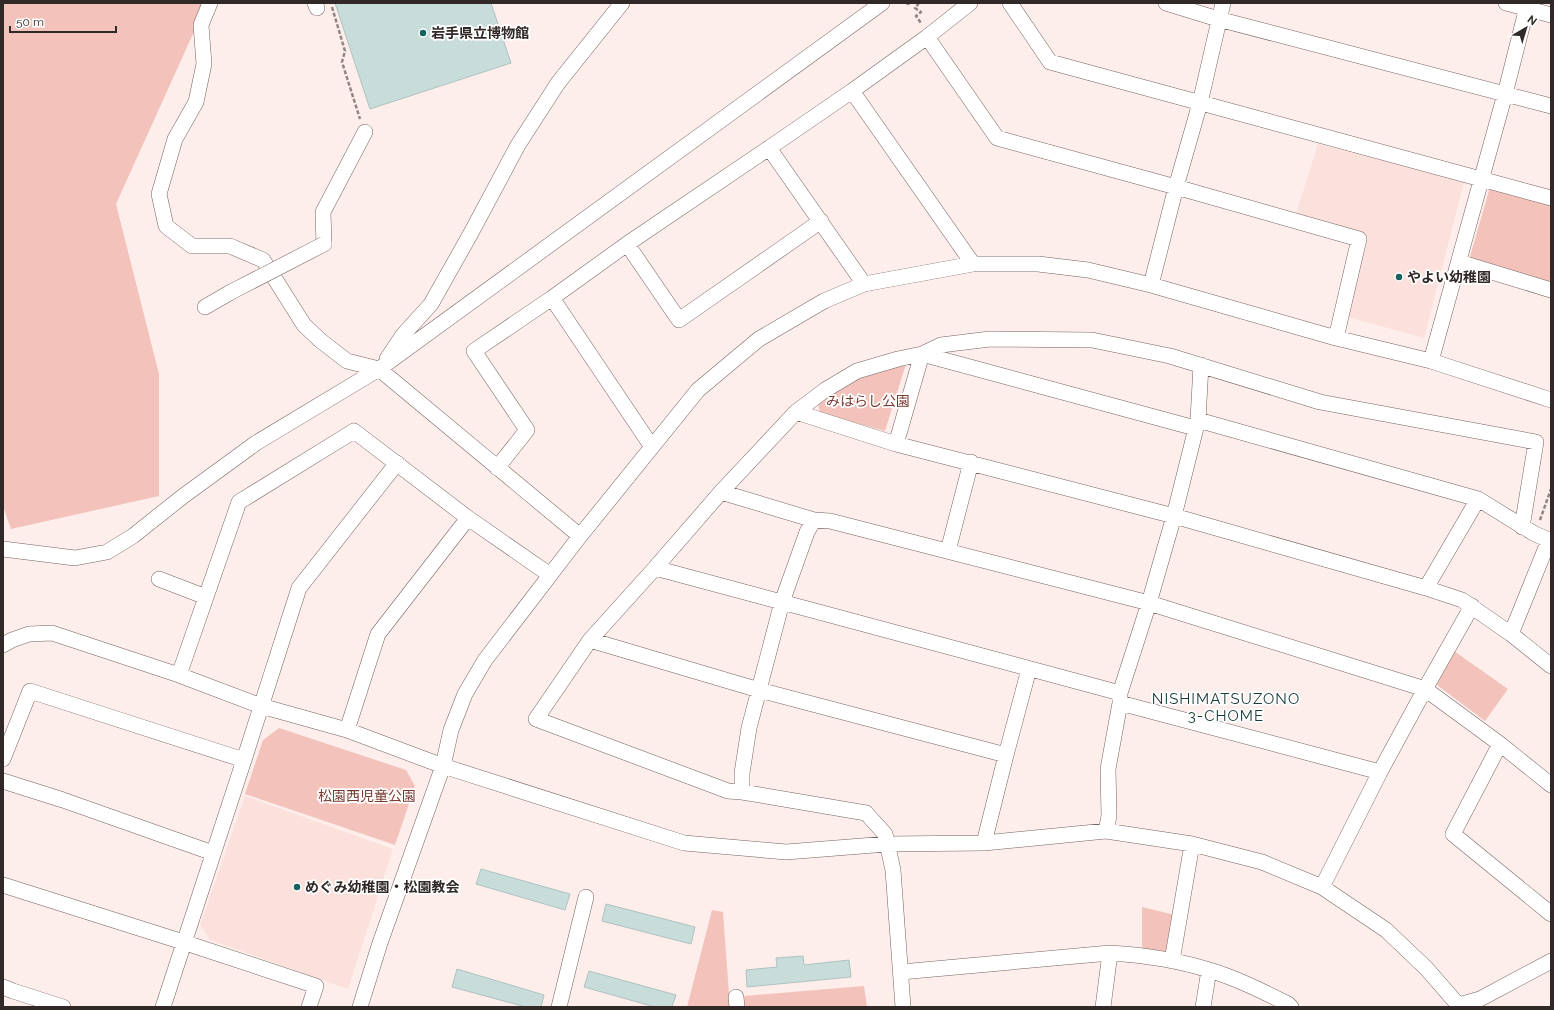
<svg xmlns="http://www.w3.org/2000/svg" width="1554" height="1010" font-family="Raleway,'Noto Sans JP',sans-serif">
	<rect width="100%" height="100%" fill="#fdeeeb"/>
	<path fill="#fce0db" d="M 1318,144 L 1464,182 L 1424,338 L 1348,317 L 1368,237 L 1296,214 Z
		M 245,796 L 393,849 L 348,989 L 210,940 L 200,925 Z"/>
	<path fill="#f3c3bb" d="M 3,3 L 207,3 L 116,204 L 159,374 L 159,496 L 11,529 L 3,506 Z
		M 1490,187 L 1551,206 L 1551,282 L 1469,260 Z
		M 906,364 L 885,431 L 820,413 L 817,400 L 856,379 Z
		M 1454,651 L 1508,689 L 1485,721 L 1437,685 Z
		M 279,728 L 406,770 L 415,786 L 395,845 L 245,794 L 263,740 Z
		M 1142,907 L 1175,915 L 1169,955 L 1142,951 Z
		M 712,910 L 723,912 L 730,1007 L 687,1007 Z
		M 864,986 L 867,1007 L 745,1007 L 744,996 Z"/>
	<path fill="#c8dcda" stroke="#aec2c0" d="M 335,3 L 491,3 L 511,63 L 370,109 Z
		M 481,869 L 570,894 L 565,910 L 476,884 Z
		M 606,904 L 695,927 L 691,944 L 602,921 Z
		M 803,956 L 804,965 L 849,960 L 851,977 L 747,987 L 746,970 L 777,967 L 776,958 Z
		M 457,969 L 544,995 L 541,1007 L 526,1007 L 452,987 Z
		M 589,971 L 676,995 L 672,1007 L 655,1007 L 584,987 Z"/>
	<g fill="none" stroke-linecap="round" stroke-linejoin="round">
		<defs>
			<path id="minor" d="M 210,3 L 201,25 L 204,64 L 196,102 L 175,139 L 159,194 L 166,226 L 192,246 L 230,246 L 263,260 L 304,325 L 321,341 L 347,361 L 379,369 L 580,536
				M 315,3 L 317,8
				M 1010,3 L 1050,62 L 1551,198
				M 1166,3 L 1218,19 L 1551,106
				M 1506,3 L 1551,15
				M 927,37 L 970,3
				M 769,148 L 852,91
				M 821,221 L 679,320 L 627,244 L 769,148 L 864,284
				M 324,244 L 323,212 L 365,132
				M 1459,262 L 1551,290
				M 973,264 L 852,91 L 927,37 L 997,138 L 1176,187 L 1359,239 L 1336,338
				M 1151,285 L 1176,187 L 1200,103 L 1223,3
				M 552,298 L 627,244
				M 205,307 L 231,292
				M 387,359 L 403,335 L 431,304 L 471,233 L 518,145 L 558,83 L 622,3
				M 1431,361 L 1505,94 L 1528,3
				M 796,412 L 896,444 L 1174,516 L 1426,588 L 1478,499 L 1198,420 L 1174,516 L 1149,603 L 1120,693 L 1120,703 L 1108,769 L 1109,816 L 1106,831
				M 1198,420 L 1201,365
				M 896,444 L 922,354 L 1195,428
				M 497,468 L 527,430 L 474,351 L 552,298 L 652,447
				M 721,492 L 796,412 L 825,390 L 857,371 L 898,359 L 922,354 L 941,345 L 990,339 L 1092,340 L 1170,356 L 1320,402 L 1536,442 L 1522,527
				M 1478,499 L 1535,534 L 1549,540
				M 468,518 L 550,575
				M 814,520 L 721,492 L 655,568 L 1120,693
				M 1551,542 L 1549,540 L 1511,634 L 1551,666
				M 3,549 L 75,558 L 107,552 L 133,536 L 182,497 L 256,443 L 379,369 L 882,3
				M 948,551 L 971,462
				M 159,579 L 206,597
				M 1426,588 L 1462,600 L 1511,634
				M 1472,606 L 1425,689 L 1500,744
				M 590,640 L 655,568
				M 3,645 L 12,640 L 29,634 L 52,633 L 179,675 L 261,706 L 347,730 L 443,766 L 684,843 L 786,852 L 887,844 L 984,843 L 1106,831 L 1192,844 L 1262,862 L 1322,887 L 1386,930 L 1426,968 L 1460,1007
				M 179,675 L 239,502 L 354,431 L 468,518 L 378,634 L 347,730
				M 3,759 L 30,691 L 244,760
				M 3,781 L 63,800 L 213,853
				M 1551,785 L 1500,744 L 1453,834 L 1551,914
				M 742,792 L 728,791 L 536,719 L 590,640 L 759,690 L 1006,755 L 1029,669
				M 984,843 L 1006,755
				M 3,885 L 183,942 L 316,986 L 309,1007
				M 1322,887 L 1380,772
				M 1172,961 L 1192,844
				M 901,972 L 1110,953 C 1143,955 1177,960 1209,970 C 1236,978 1262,991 1288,1004 L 1291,1007
				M 3,987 L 13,991 L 63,1007
				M 736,997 L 737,1007
				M 1459,1005 L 1480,999 L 1551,961
				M 163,1007 L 244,760 L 299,588 L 397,463
				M 360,1007 L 380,943 L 443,766 L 451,730 L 465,694 L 485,660 L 580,536 L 698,390 L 759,339 L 824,301 L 864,284 L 973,264 L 1038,264 L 1088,270 L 1151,285 L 1336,338 L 1431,361 L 1551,400
				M 559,1007 L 586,897
				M 903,1007 L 893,870 L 885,834 L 866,813 L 742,792 L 742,773 L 749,728 L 782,602 L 807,532 L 814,520 L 830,521 L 1149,603 L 1425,689 L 1380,772 L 1120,703
				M 1103,1007 L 1110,953
				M 1203,1007 L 1209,970"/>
		</defs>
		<use href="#minor" stroke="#746360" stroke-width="16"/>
		<path stroke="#918684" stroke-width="2.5" stroke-dasharray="4 2" stroke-linecap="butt" d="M 906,3 L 908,4 L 909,3
			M 919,3 L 915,8 L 921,12 L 916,16 L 921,23
			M 332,7 L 345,51 L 342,62 L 360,119
			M 1540,520 L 1551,489"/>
		<use href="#minor" stroke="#fff" stroke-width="15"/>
		<defs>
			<path id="minor-bridge" d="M 231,292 L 324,244"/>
		</defs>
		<use href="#minor-bridge" stroke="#746360" stroke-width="16" stroke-linecap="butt"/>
		<use href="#minor-bridge" stroke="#fff" stroke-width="15"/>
	</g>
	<g fill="#146360" stroke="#fff" stroke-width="1.5">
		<circle cx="423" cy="33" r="4"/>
		<circle cx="1399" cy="277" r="4"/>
		<circle cx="297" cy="887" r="4"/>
	</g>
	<g text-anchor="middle" stroke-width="3.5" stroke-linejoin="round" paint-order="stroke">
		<g font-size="14" font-weight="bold" fill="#302928" stroke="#fff" text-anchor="start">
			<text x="431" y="38">岩手県立博物館</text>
			<text x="1407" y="282">やよい幼稚園</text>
			<text x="305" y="892">めぐみ幼稚園・松園教会</text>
		</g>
		<g font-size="14" fill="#783a31" stroke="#fff">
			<text x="868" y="406">みはらし公園</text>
			<text x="367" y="801">松園西児童公園</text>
		</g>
		<g font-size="15" letter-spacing="1" fill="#183a38" stroke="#fff">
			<text x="1226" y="704">NISHIMATSUZONO<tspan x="1226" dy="17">3-CHOME</tspan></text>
		</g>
	</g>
	<rect width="1554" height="1010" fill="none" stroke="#302928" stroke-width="8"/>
	<g transform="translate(1526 28) rotate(38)" stroke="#ffffff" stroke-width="3" paint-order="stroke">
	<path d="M0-3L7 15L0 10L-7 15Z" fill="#302928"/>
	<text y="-6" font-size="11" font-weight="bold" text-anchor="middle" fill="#302928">N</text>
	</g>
	<path d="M10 26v6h106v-6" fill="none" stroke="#302928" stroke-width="2"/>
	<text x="16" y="26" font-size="12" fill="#302928" stroke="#ffffff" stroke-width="3" paint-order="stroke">50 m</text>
</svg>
